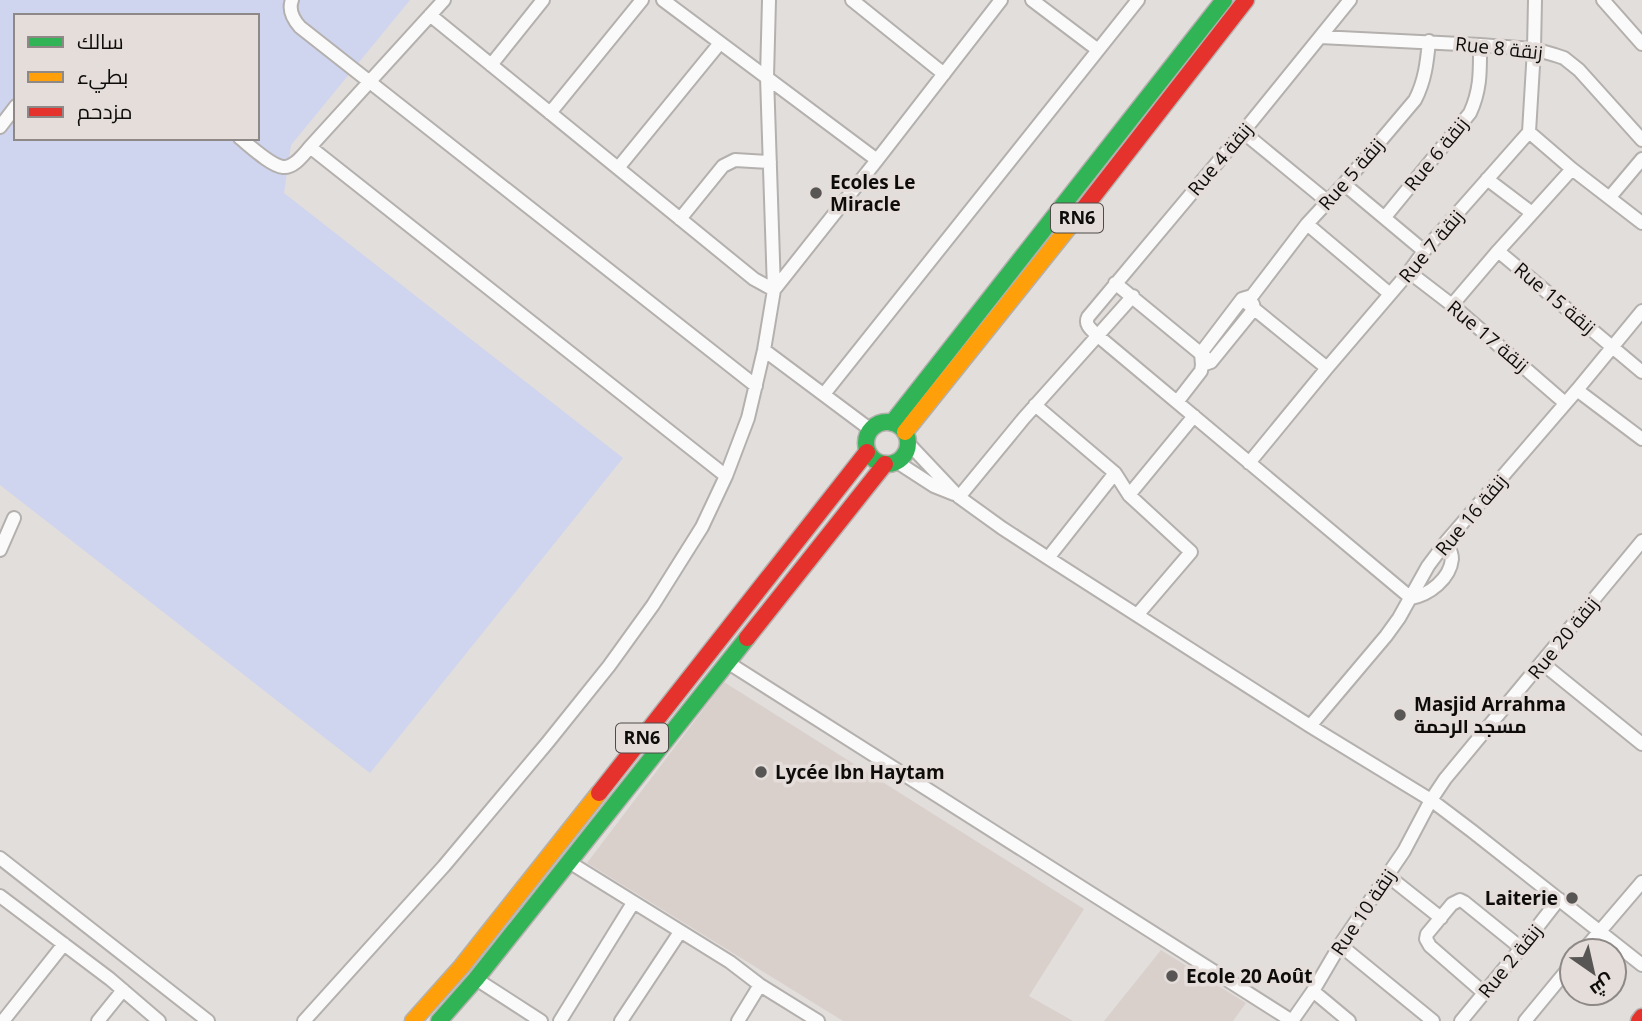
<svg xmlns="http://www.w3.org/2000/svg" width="1642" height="1021" font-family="'Open Sans',Cairo,sans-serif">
	<rect width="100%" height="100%" fill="#e2dedc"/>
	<path fill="#dad0cb" d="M 724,682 L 1084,909 L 1029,996 L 1073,1021 L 843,1021 L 587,863 Z
		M 1161,950 L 1246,1003 L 1233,1021 L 1104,1021 Z"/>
	<path fill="#cfd4ef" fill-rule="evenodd" d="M 0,0 L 410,0 L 291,145 L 284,193 L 623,458 L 370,773 L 0,485 ZM 16,16 L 257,16 L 257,138 L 16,138 Z"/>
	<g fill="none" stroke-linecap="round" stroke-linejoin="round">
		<defs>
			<path id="street" d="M 292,0 C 288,10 293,19 300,27 L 756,386
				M 663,0 L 877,160
				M 852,0 L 944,74
				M 1032,0 L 1098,50
				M 1350,0 L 1243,132 L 1088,317 C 1084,325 1092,330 1098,336 L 1411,598 C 1429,595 1450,579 1452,559 C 1452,554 1449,547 1446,542
				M 1603,0 L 1642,44
				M 430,15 L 754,279 L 774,290 L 877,160 L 1001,0
				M 1320,37 L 1480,45 L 1534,49 L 1555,55 L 1564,58 L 1579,70 L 1642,140
				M 491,65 L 543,0
				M 550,113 L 642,0
				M 0,127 L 16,106
				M 1243,132 L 1327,201
				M 1529,132 L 1572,169 L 1642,223
				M 240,138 C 249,145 271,166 283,167 C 294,168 303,155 310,147 L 444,0
				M 310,147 L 726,476
				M 618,168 L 720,43
				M 1487,179 L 1532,213
				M 1344,184 L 1424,251
				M 1610,197 L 1642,159
				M 1385,217 L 1470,113 C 1481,89 1480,70 1480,45
				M 680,219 L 723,166 L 735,160 L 770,162
				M 1307,224 L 1390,294
				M 1498,251 L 1642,372
				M 1409,272 L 1452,305 L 1565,403
				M 1115,283 L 1211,362
				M 1242,299 L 1252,296 L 1307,224 L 1344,184 L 1415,100 C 1425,81 1427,62 1429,41
				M 1242,299 L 1327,368
				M 1452,305 L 1498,251 L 1572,169
				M 764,350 L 871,430
				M 1205,364 L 1211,362 L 1254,309 L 1253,304
				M 1577,390 L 1642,439
				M 824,394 L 1138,0
				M 1177,402 L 1201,371 L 1202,365 L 1201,353 L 1242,299
				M 1035,405 L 1115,473 L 1129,495 L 1191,552 L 1138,614
				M 908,443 L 959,497 L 1002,528 L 1048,558 L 1310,726 L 1431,800 L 1472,831 L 1642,965
				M 897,462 L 934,486 L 954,494
				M 1249,463 L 1327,368 L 1409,272 L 1424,251 L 1529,132 L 1534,49 L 1535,0
				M 1129,495 L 1194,416
				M 959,497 L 1024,418 L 1133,296
				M 0,550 L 14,518
				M 1048,558 L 1115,473
				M 727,662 L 1292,1021
				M 1542,663 L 1642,744
				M 1310,726 L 1386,636 L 1399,618 L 1428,566 L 1446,542 L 1577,390 L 1642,311
				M 0,858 L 208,1021
				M 569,862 L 730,962 L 760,985 L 818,1021
				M 1388,876 L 1441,918
				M 0,896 L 110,979 L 159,1021
				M 1340,945 L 1433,1021
				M 1583,951 L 1642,882
				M 476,979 L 541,1021
				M 1313,991 L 1349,1021
				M 1484,993 L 1430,946 L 1426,939 L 1427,934 L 1452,904 L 1460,900 L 1464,902 L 1521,948
				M 3,1021 L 64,944
				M 98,1021 L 123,990
				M 304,1021 L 444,866 L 548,742 L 609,666 L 653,605 L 702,527 L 726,476 L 748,418 L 764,350 L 774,290 L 767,77 L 769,0
				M 560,1021 L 633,903
				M 621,1021 L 680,932
				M 738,1021 L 760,985
				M 1292,1021 L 1313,991 L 1340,945 L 1404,851 L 1431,800 L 1445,779 L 1642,541
				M 1461,1021 L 1521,948 L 1559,899
				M 1525,1021 L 1572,964"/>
			<path id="fast" d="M866 443a21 21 0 1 1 42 0a21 21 0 1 1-42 0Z
				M 892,423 L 1224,0
				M 439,1021 L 476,979 L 747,638"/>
			<path id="slow" d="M 905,432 L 1081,212
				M 413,1021 L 462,966 L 599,793"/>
			<path id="jam" d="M 1081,212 L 1246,0
				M 747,638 L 885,464
				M 599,793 L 867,452
				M 1639,1021 L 1642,1017"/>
		</defs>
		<use href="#street" stroke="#b3b0ae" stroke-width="16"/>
		<use href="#fast" stroke="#b3b0ae" stroke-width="19"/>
		<use href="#slow" stroke="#b3b0ae" stroke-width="19"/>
		<use href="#jam" stroke="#b3b0ae" stroke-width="19"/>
		<use href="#street" stroke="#fbfafa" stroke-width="12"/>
		<use href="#fast" stroke="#30b455" stroke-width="16"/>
		<use href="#slow" stroke="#ff9f0a" stroke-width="16"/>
		<use href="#jam" stroke="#e5322d" stroke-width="16"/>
	</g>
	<g fill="#585654" stroke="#e4ddda" stroke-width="2.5">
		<circle cx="816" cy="193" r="7"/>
		<circle cx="1400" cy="715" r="7"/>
		<circle cx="761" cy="772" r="7"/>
		<circle cx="1572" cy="898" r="7"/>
		<circle cx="1172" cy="976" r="7"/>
	</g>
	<g text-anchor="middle" stroke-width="7" stroke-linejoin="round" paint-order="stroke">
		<g fill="#e4ddda" stroke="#4e4b49" stroke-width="2">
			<rect x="1051" y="203.5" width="52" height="29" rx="5"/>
			<rect x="616" y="723.5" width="52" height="29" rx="5"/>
		</g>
		<g font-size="18" font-weight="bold" fill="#0e0c0b">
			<text x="1077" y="224">RN6</text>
			<text x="642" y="744">RN6</text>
		</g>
		<g font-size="19" fill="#0e0c0b" stroke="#e4ddda">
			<text transform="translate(1499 48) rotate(6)" y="7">Rue 8 زنقة</text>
			<text transform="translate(1436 154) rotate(-51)" y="7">Rue 6 زنقة</text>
			<text transform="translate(1220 159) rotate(-50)" y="7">Rue 4 زنقة</text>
			<text transform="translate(1351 174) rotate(-49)" y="7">Rue 5 زنقة</text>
			<text transform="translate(1431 246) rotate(-50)" y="7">Rue 7 زنقة</text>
			<text transform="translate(1555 298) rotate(40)" y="7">Rue 15 زنقة</text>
			<text transform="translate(1488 336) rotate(40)" y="7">Rue 17 زنقة</text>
			<text transform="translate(1471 515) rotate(-50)" y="7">Rue 16 زنقة</text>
			<text transform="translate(1563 638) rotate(-51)" y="7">Rue 20 زنقة</text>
			<text transform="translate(1363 912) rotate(-56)" y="7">Rue 10 زنقة</text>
			<text transform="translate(1510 961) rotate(-51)" y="7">Rue 2 زنقة</text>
		</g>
		<g font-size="19" font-weight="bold" fill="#0e0c0b" stroke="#e4ddda" text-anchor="start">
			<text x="830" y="189">Ecoles Le<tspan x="830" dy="22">Miracle</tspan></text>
			<text x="1414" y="711">Masjid Arrahma<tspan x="1414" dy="22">مسجد الرحمة</tspan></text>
			<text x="775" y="779">Lycée Ibn Haytam</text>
			<text x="1558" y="905" text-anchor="end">Laiterie</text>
			<text x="1186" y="983">Ecole 20 Août</text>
		</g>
	</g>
	<rect x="14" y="14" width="245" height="126" fill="#e4ddda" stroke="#8e8987" stroke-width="2"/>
	<rect x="28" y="37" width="35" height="10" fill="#30b455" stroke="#8e8987" stroke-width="2"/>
	<text x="77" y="49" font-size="21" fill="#0e0c0b">سالك</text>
	<rect x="28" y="72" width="35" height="10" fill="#ff9f0a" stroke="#8e8987" stroke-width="2"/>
	<text x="77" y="84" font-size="21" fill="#0e0c0b">بطيء</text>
	<rect x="28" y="107" width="35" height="10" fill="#e5322d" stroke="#8e8987" stroke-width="2"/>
	<text x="77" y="119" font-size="21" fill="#0e0c0b">مزدحم</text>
	<g transform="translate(1593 972) rotate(146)"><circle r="33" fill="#e4ddda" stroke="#8e8987" stroke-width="2"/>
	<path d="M0-5L12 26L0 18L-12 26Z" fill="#585654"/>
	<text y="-10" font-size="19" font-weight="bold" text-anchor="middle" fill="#0e0c0b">ش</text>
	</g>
</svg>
